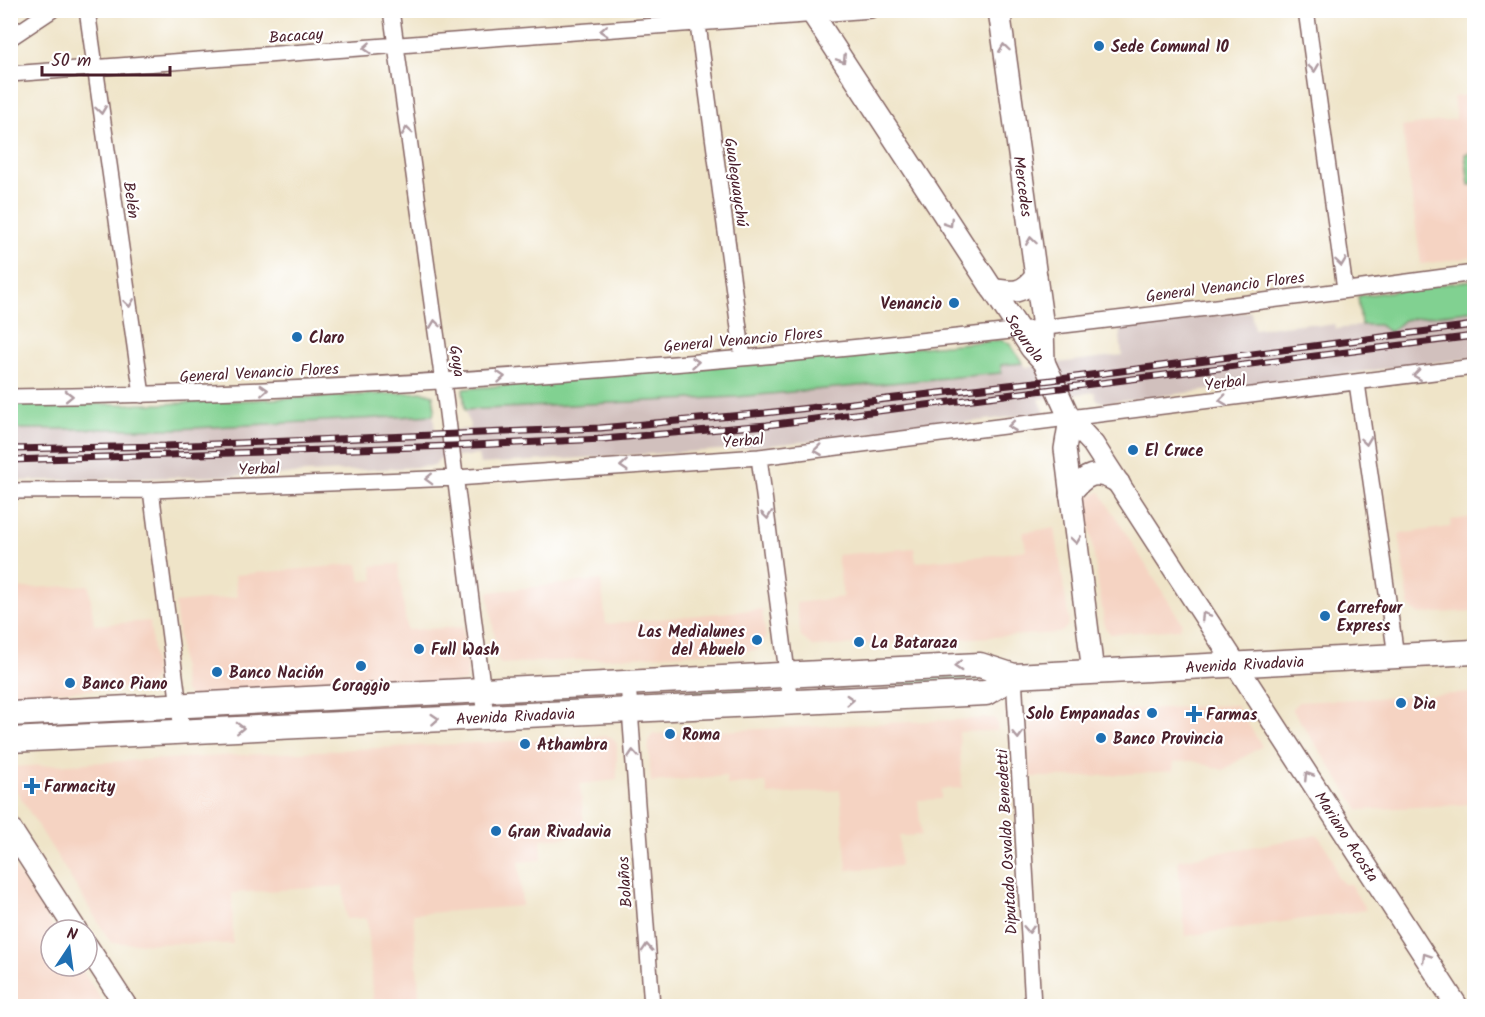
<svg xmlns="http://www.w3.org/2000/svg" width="1485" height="1017" font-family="Kalam,sans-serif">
	<rect width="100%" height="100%" fill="#fff"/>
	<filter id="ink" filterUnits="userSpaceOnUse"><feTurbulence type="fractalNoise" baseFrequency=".0167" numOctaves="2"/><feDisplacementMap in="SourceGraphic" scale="12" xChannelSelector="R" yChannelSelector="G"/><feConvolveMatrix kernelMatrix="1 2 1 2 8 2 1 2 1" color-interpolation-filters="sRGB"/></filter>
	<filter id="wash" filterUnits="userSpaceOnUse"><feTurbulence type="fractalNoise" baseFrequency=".008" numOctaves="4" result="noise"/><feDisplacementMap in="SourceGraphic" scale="24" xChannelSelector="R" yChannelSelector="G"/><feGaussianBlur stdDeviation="1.35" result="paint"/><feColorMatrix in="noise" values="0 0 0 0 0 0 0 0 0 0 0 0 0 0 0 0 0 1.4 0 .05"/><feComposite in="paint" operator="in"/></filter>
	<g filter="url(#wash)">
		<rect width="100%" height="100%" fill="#efe4c8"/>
		<path fill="#f5d3c2" d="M 1474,94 L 1474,257 L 1421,264 L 1402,127 L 1456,119 L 1453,97 Z
			M 1100,492 L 1182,623 L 1179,629 L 1111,634 L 1105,628 L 1085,498 Z
			M 1474,517 L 1474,611 L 1417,614 L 1409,605 L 1399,534 L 1450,527 L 1451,520 Z
			M 1055,528 L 1069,621 L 1066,628 L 1060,633 L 814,647 L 801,637 L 796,603 L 843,597 L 837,555 L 914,548 L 916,562 L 993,555 L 1026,550 L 1023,532 Z
			M 358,564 L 361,581 L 374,580 L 372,566 L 398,564 L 407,630 L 463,627 L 468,670 L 465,682 L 191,698 L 184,690 L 175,603 L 237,597 L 235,575 Z
			M 601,580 L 606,624 L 762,609 L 766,638 L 758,650 L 501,664 L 498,660 L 488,592 Z
			M 89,585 L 94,625 L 150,621 L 155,675 L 148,687 L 11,694 L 11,589 Z
			M 1474,693 L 1474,804 L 1359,810 L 1292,709 L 1298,702 Z
			M 1233,705 L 1236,705 L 1262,746 L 1223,770 L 1193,761 L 1174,762 L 1173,771 L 1080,777 L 1029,777 L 1029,721 L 1034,714 Z
			M 994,718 L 997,722 L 998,731 L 959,732 L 962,788 L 941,789 L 941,799 L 918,800 L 921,835 L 899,836 L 900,866 L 847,870 L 840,790 L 768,795 L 766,783 L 727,785 L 726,776 L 651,782 L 648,741 L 653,734 Z
			M 607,736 L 613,738 L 617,745 L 617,780 L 580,784 L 585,836 L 541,839 L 542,860 L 519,862 L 522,906 L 413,914 L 420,1006 L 374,1006 L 367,918 L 346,919 L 343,886 L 232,893 L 233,944 L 111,943 L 11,782 L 11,767 Z
			M 1318,835 L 1333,859 L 1337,877 L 1344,884 L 1350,884 L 1366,910 L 1185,936 L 1178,860 Z
			M 11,862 L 55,930 L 51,930 L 51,966 L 79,966 L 106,1006 L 11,1006 Z"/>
		<path fill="#d1c0bd" d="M 1474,310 L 1474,358 L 1103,403 L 1096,399 L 1095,392 L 1039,399 L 1045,413 L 738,449 L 480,464 L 478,455 L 439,459 L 435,466 L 273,475 L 11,481 L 10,429 L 176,429 L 433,415 L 435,431 L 471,429 L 465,410 L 736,397 L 1001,373 L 1001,365 L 1023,363 L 1026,367 L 1122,355 L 1119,327 L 1251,311 L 1254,329 L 1309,323 L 1321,326 L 1335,324 L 1336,329 L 1374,324 L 1391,328 L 1404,320 Z"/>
		<path fill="#81d191" stroke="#66785e" stroke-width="1.5" d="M 1474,152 L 1474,185 L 1469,185 L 1465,154 Z
			M 1474,280 L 1474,310 L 1404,320 L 1390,332 L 1379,325 L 1361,325 L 1358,296 Z
			M 1000,340 L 1009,343 L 1023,363 L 1001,365 L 1001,373 L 736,397 L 465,410 L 463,389 Z
			M 424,392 L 433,395 L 435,409 L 433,415 L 176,429 L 11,429 L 10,404 L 161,404 Z
			M 981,675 L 981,680 L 819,689 L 819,684 Z
			M 761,687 L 761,692 L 660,698 L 660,693 Z
			M 600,695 L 600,700 L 515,705 L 514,700 Z
			M 152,718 L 152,723 L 11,730 L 11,725 Z"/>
	</g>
	<g filter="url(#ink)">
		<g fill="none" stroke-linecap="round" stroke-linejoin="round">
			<defs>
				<path id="street" d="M 87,10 L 142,395
					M 391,10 L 443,382 L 486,716
					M 696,10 L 743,358
					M 1306,10 L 1345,289
					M 10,38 L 52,10
					M 10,74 L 871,10
					M 1357,383 L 1396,656
					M 10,397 C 501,391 989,340 1474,273
					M 759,457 L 791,703
					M 151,490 L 182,730
					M 10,491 L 151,490 L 456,478 L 759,457 L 1474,367
					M 1014,676 L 1033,1006
					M 628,683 L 652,1006"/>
				<g id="secondary">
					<path id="s1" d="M 810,10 L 1031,348 L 1044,362 L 1070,419 L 1093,444 L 1457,1006"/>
					<path id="s2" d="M 999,10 L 1043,327 L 1044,362"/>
					<path d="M 992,289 C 1013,293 1023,294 1036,276"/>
					<path d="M 1070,419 L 1065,449 L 1093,672"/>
					<path d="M 1070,494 C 1085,474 1096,468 1119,483"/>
					<path d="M 10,828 L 76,930"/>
					<path d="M 87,946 L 126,1006"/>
				</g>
				<g id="primary">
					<path id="s3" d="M 10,714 L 980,665 L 1014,676 L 1474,652"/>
					<path id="s4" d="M 10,740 L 986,693 L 1014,676"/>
				</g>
			</defs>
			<use href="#street" stroke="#846462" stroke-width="18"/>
			<use href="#secondary" stroke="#846462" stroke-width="24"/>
			<use href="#primary" stroke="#846462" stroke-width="27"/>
			<use href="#street" stroke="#fff" stroke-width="15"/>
			<use href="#secondary" stroke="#fff" stroke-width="21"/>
			<use href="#primary" stroke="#fff" stroke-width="24"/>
			<defs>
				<path id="rail" d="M 10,449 L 166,446 L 600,428 L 765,413 L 1052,380 L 1474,325
					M 10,460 L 452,446 L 603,439 L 767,425 L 1474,336"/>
			</defs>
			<use href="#rail" stroke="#4a1f2b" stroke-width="7"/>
			<use href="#rail" stroke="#fff" stroke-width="4.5" stroke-dasharray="14" stroke-linecap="butt"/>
		</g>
		<defs><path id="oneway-chevron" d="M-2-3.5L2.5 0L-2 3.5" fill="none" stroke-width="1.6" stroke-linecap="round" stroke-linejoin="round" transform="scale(1.5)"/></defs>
		<g stroke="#ae9aa0">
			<use href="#oneway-chevron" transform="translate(604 31) rotate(176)"/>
			<use href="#oneway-chevron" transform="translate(367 48) rotate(176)"/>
			<use href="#oneway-chevron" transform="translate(1004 48) rotate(-98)"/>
			<use href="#oneway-chevron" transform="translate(842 59) rotate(57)"/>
			<use href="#oneway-chevron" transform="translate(1314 68) rotate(82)"/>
			<use href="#oneway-chevron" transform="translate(101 110) rotate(82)"/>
			<use href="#oneway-chevron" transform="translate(407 131) rotate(-98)"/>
			<use href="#oneway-chevron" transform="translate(949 223) rotate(57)"/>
			<use href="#oneway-chevron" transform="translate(1031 241) rotate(-98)"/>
			<use href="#oneway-chevron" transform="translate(1341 262) rotate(82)"/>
			<use href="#oneway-chevron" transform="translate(129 303) rotate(82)"/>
			<use href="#oneway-chevron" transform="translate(435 324) rotate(-98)"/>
			<use href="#oneway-chevron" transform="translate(695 362) rotate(-5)"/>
			<use href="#oneway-chevron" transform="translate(1417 375) rotate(172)"/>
			<use href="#oneway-chevron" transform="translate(501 377) rotate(-5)"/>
			<use href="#oneway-chevron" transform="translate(264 390) rotate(-3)"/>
			<use href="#oneway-chevron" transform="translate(69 396) rotate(-1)"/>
			<use href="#oneway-chevron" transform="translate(1223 400) rotate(173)"/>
			<use href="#oneway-chevron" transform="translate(1012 426) rotate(173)"/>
			<use href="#oneway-chevron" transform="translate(1366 441) rotate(82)"/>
			<use href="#oneway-chevron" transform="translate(818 450) rotate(173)"/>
			<use href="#oneway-chevron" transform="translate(624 466) rotate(176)"/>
			<use href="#oneway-chevron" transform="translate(429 479) rotate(178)"/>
			<use href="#oneway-chevron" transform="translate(767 515) rotate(83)"/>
			<use href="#oneway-chevron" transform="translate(1076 540) rotate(82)"/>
			<use href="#oneway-chevron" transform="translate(1205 616) rotate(-123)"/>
			<use href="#oneway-chevron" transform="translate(958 666) rotate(177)"/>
			<use href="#oneway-chevron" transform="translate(850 700) rotate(-3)"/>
			<use href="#oneway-chevron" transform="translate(435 719) rotate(-4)"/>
			<use href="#oneway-chevron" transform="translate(240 728) rotate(-2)"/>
			<use href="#oneway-chevron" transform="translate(1018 735) rotate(87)"/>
			<use href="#oneway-chevron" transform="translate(633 754) rotate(-94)"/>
			<use href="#oneway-chevron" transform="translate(1308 776) rotate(-123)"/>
			<use href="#oneway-chevron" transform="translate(1029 929) rotate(87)"/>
			<use href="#oneway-chevron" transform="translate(647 948) rotate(-94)"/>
			<use href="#oneway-chevron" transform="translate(1426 957) rotate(-123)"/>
		</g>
	</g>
	<g fill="#1f6fb2" stroke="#fff" stroke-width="2">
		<circle cx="1099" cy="46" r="6"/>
		<circle cx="954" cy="303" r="6"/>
		<circle cx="297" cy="337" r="6"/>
		<circle cx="1133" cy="450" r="6"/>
		<circle cx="1325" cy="616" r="6"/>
		<circle cx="757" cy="640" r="6"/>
		<circle cx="859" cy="642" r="6"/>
		<circle cx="419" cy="649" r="6"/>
		<circle cx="361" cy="666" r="6"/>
		<circle cx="217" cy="672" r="6"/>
		<circle cx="70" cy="683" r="6"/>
		<circle cx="1401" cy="703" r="6"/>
		<circle cx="1152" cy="713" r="6"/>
		<path d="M1191 705h6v6h6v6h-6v6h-6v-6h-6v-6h6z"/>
		<circle cx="670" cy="734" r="6"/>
		<circle cx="1101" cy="738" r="6"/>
		<circle cx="525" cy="744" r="6"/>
		<path d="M29 777h6v6h6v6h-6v6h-6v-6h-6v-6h6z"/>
		<circle cx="496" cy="831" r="6"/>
	</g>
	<g text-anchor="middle" stroke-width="4.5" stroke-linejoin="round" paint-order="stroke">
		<g font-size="16" fill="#4a1f2b" stroke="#fff">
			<text transform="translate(296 35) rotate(-4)" y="6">Bacacay</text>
			<text transform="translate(737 182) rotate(82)" y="6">Gualeguaychú</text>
			<text dy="6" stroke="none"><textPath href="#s2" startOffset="178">Mercedes</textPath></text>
			<text transform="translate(132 200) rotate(82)" y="6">Belén</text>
			<text transform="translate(1225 286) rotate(-7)" y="6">General Venancio Flores</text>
			<text dy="6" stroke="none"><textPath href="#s1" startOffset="392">Segurola</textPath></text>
			<text transform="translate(743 339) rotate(-5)" y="6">General Venancio Flores</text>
			<text transform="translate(458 361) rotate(82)" y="6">Goya</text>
			<text transform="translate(259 372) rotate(-3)" y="6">General Venancio Flores</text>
			<text transform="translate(1225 382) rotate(-7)" y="6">Yerbal</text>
			<text transform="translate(743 440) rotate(-5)" y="6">Yerbal</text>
			<text transform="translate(259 468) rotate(-2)" y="6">Yerbal</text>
			<text dy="6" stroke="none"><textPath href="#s3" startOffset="1238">Avenida Rivadavia</textPath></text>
			<text dy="6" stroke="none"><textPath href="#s4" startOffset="506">Avenida Rivadavia</textPath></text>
			<text dy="6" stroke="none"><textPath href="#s1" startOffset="987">Mariano Acosta</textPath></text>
			<text transform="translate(1006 842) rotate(-93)" y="6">Diputado Osvaldo Benedetti</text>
			<text transform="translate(624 882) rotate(-94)" y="6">Bolaños</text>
		</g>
		<g font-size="16" font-weight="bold" fill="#4a1f2b" stroke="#fff" text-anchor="start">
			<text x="1111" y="52">Sede Comunal 10</text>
			<text x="942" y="309" text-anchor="end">Venancio</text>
			<text x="309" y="343">Claro</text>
			<text x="1145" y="456">El Cruce</text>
			<text x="1337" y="613">Carrefour<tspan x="1337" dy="18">Express</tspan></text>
			<text x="745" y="637" text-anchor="end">Las Medialunes<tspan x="745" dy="18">del Abuelo</tspan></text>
			<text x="871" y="648">La Bataraza</text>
			<text x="431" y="655">Full Wash</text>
			<text x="229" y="678">Banco Nación</text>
			<text x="82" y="689">Banco Piano</text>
			<text x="361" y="691" text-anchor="middle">Coraggio</text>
			<text x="1413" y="709">Dia</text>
			<text x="1140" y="719" text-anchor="end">Solo Empanadas</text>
			<text x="1206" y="720">Farmas</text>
			<text x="682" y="740">Roma</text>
			<text x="1113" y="744">Banco Provincia</text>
			<text x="537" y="750">Athambra</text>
			<text x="44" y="792">Farmacity</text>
			<text x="508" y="837">Gran Rivadavia</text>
		</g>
	</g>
	<rect width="1485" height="1017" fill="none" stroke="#fff" stroke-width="36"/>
	<g transform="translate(69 948) rotate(13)"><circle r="28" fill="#ffffff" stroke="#b7a5aa" stroke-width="1.5"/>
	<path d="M0-4.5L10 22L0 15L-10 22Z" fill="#1f6fb2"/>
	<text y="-9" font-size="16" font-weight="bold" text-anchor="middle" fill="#4a1f2b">N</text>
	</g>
	<path d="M42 66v9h128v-9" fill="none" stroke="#4a1f2b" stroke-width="3"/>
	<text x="51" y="66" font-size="18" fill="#4a1f2b" stroke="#ffffff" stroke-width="4.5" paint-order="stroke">50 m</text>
</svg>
